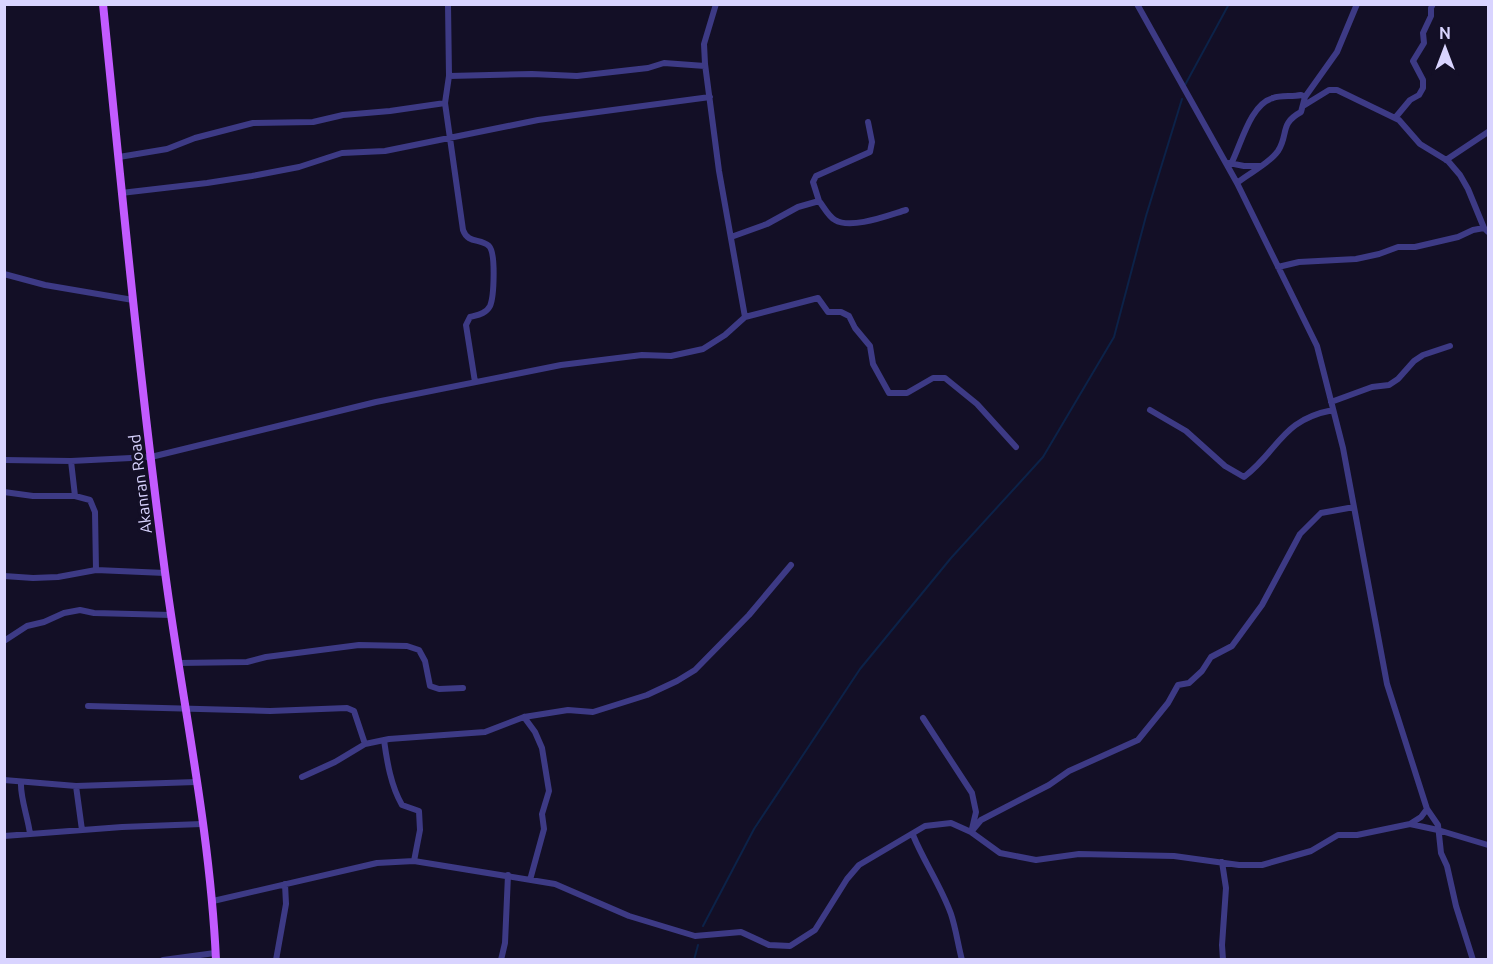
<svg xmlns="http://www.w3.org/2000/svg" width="1493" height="964" font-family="Ubuntu,sans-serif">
	<rect width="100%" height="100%" fill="#130f26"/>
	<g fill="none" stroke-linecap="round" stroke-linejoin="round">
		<path stroke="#0c2248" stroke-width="2" d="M 1185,85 L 1229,4
			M 703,926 L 754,829 L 860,669 L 951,558 L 1043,457 L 1114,337 L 1146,216 L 1182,99
			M 694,960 L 698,945"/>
		<path stroke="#3d3a85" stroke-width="6" d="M 1137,4 L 1237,183 L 1317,346 L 1343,448 L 1387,684 L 1427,809 L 1438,825 L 1441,853 L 1447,866 L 1456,906 L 1473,960
			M 449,76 L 532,74 L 577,76 L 648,68 L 664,63 L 705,66
			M 445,103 L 463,230 C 468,244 480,238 489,246 C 496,253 494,297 490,306 C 486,314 477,315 470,317 L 466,325 L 475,382
			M 1303,106 L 1329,90 L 1337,90 L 1399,120 L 1420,144 L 1448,161 L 1460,175 L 1468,189 L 1484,228
			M 1395,118 L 1410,100 L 1419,95 L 1423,88 L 1423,80 L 1413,61 L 1424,43 L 1423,33 L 1431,16 L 1431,8 L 1433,4
			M 119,157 L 167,149 L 195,138 L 253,123 L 313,122 L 343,115 L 390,111 L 445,103 L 449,76 L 448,4
			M 1446,160 L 1488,132
			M 1229,163 L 1244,166 L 1260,166
			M 1231,164 C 1241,145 1250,104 1273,98 C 1281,95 1292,97 1301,95 L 1305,97
			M 1237,183 C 1249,173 1269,164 1278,151 C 1289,134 1279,124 1301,112 L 1305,97 L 1337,52 L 1357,4
			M 121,193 L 207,183 L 252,176 L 299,167 L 342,153 L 385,151 L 538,120 L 710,97
			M 819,201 L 813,182 L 816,176 L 870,152 L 872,142 L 868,122
			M 731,237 L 767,224 L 798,207 L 819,201 C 824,207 828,216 835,220 C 851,230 889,215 906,210
			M 1278,267 L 1299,262 L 1356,259 L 1379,254 L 1398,247 L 1415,247 L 1458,237 L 1473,230 L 1484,228 L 1488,232
			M 4,274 L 45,285 L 133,300
			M 745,317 L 818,298 L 828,312 L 841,312 L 849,316 L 855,328 L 870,346 L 873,364 L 889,393 L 907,393 L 933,378 L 945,378 L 977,404 L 1016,447
			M 1331,402 L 1372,387 L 1389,385 L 1398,379 L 1414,361 L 1423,355 L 1450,346
			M 1150,410 L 1186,431 L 1225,466 L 1244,477 C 1280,449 1281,420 1333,410
			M 4,460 L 71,461 L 151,457 L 376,402 L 561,365 L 642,355 L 671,356 L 703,349 L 725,335 L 745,317 L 719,171 L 705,64 L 704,44 L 716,4
			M 71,461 L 75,496
			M 4,492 L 33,496 L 75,496 L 90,500 L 95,512 L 96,570
			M 4,576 L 33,578 L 58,577 L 96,570 L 165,573
			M 4,641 L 27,626 L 44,622 L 64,613 L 80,610 L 94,613 L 171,615
			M 178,663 L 247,662 L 266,657 L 359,645 L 407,646 L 419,650 L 425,661 L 430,686 L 439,689 L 463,688
			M 88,706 L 270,711 L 347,708 L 354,711 L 365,744
			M 524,717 L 535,732 L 542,748 L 549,791 L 542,814 L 544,829 L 530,880
			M 923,718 L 972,793 L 976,812 L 972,829
			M 384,740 C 387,762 391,786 402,805 L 419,811 L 420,830 L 414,861
			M 302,777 L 335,762 L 365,744 L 389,739 L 485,732 L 524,717 L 568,710 L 593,712 L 647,695 L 677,681 L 695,670 L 749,615 L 791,565
			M 4,780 L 76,786 L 196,782
			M 21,782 C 20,798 28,817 30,834
			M 76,786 L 82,830
			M 1410,824 L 1421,817 L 1427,809
			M 971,832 L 981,820 L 1049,785 L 1069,771 L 1138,740 L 1168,703 L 1178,685 L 1189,683 L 1202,671 L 1211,657 L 1232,646 L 1262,605 L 1300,534 L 1321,513 L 1354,507
			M 913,835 C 924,862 941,886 951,914 C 956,929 958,945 962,960
			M 4,836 L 122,827 L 202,824
			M 1222,862 L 1226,888 L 1222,945 L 1223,960
			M 213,901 L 377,863 L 414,861 L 555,884 L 629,916 L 695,936 L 741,932 L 769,945 L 790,946 L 815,930 L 847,879 L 859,865 L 925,826 L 951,823 L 971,832 L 1000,853 L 1036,860 L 1079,854 L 1174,856 L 1239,865 L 1262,865 L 1311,851 L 1338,835 L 1357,835 L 1410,824 L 1438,830 L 1488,845
			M 163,960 L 215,953
			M 276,960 L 286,904 L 285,884
			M 501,960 L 505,943 L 508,875"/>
		<path stroke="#c25bff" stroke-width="8" d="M 103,4 C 122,194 140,383 165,572 C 182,701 210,829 216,960"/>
	</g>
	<g text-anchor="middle" stroke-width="6" stroke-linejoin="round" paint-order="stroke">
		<g font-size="16" fill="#d9d4ff" stroke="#130f26">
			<text transform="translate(140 484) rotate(-97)" y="6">Akanran Road</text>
		</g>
	</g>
	<rect width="1493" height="964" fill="none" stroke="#d9d4ff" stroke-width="12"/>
	<g transform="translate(1445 48)" stroke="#130f26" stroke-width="4.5" paint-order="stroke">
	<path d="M0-4.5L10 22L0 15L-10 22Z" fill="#d9d4ff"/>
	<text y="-9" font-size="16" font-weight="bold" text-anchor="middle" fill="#d9d4ff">N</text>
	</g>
</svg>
